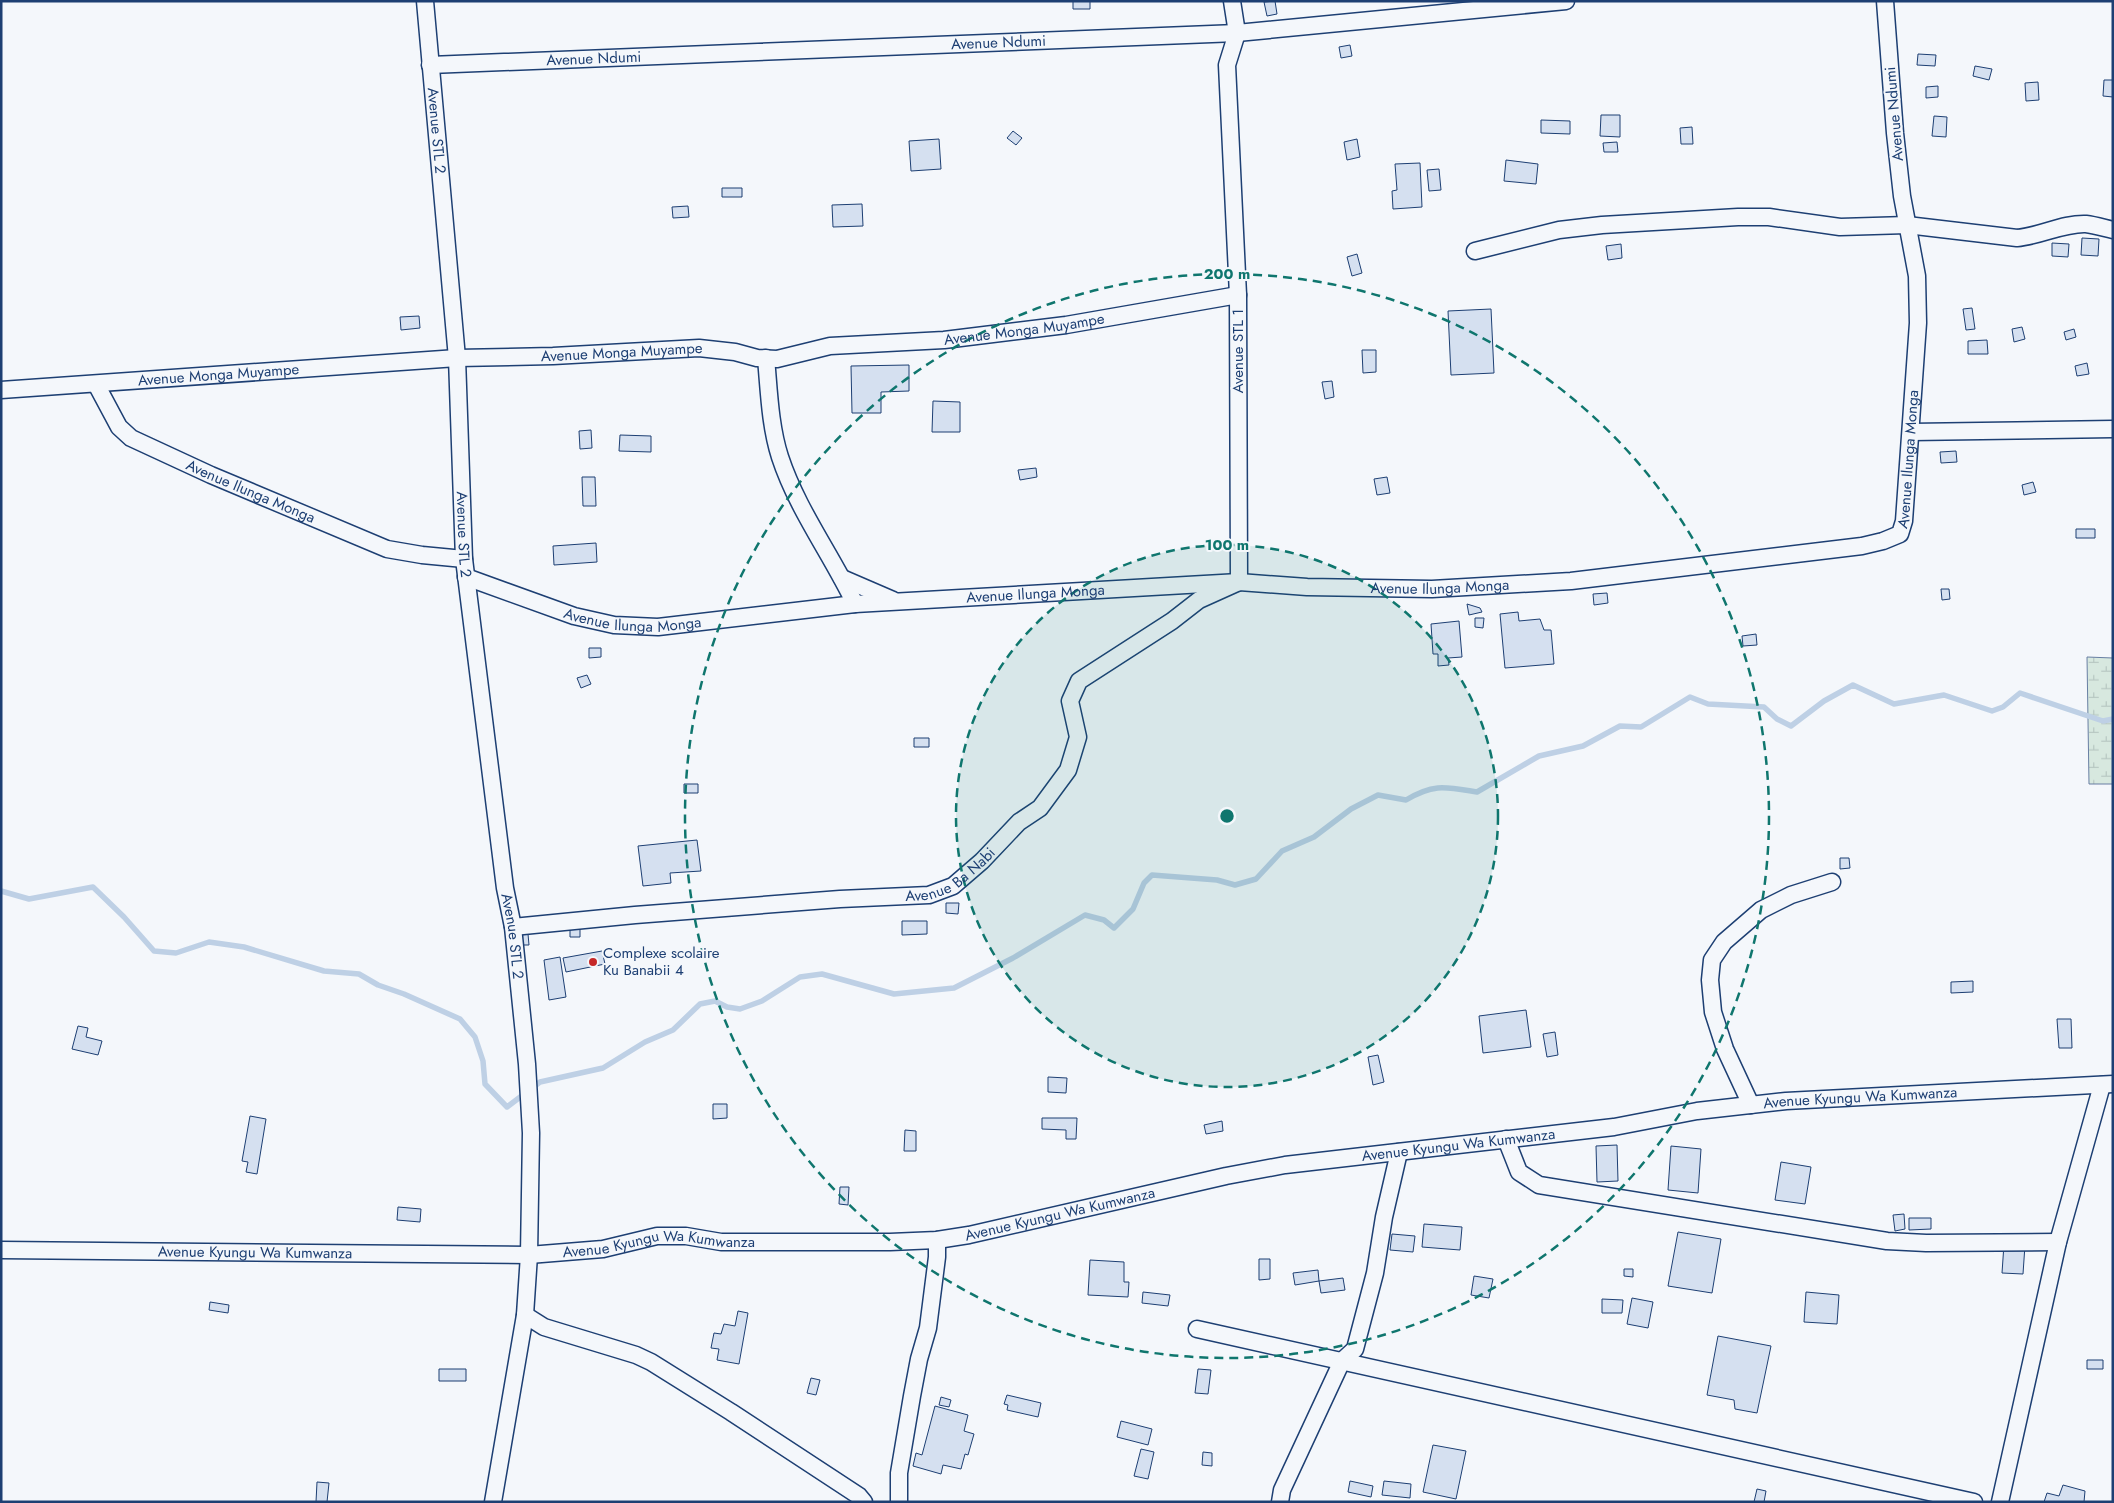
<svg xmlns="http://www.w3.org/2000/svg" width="2114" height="1503" font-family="Jost,sans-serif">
	<defs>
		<pattern id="wetland-marsh" width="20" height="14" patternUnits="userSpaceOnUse" patternTransform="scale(1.25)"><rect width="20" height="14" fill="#d7e8df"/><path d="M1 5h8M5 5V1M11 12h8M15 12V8" fill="none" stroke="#b8c8c3"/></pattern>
	</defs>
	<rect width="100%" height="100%" fill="#f4f7fb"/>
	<path fill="url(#wetland-marsh)" stroke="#687fa3" d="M 2087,657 L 2113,658 L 2113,784 L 2089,784 Z"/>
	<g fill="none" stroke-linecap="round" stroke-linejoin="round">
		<path stroke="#bed0e5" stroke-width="5.5" d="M 1,891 L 29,899 L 93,887 L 124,917 L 154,951 L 176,953 L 209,942 L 244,947 L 324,971 L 359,974 L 378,985 L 404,994 L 460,1019 L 475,1037 L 483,1061 L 485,1084 L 507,1107 L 540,1082 L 603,1068 L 645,1042 L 673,1030 L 700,1004 L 715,1001 L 727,1007 L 740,1009 L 762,1001 L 800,977 L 822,974 L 894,994 L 954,988 L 1013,958 L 1085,915 L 1104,920 L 1114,928 L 1133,909 L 1144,883 L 1152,875 L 1217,880 L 1235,885 L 1256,879 L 1282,851 L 1314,837 L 1351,809 L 1378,795 L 1406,800 C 1434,783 1446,787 1477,792 L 1539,756 L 1583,746 L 1620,726 L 1641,727 L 1690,697 L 1708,704 L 1764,707 L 1777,719 L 1791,726 L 1824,701 L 1853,685 L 1894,704 L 1944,695 L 1992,711 L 2003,707 L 2020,693 L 2103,721 L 2113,719"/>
	</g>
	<path fill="#d5e0f0" stroke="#1d3f73" d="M 1073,1 L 1090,1 L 1090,9 L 1073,9 Z
		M 1275,1 L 1277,14 L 1267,16 L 1264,2 Z
		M 1350,45 L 1352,56 L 1341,58 L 1339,47 Z
		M 1918,54 L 1936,55 L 1935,66 L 1917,65 Z
		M 1975,66 L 1992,69 L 1989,80 L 1973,76 Z
		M 2104,80 L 2113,80 L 2113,97 L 2103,96 Z
		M 2038,82 L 2039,100 L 2026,101 L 2025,83 Z
		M 1938,86 L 1938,97 L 1926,98 L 1926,87 Z
		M 1601,115 L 1620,115 L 1620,137 L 1600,136 Z
		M 1934,116 L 1947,117 L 1946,137 L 1932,136 Z
		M 1541,120 L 1570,121 L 1570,134 L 1541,133 Z
		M 1692,127 L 1693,144 L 1681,144 L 1680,128 Z
		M 1013,131 L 1022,138 L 1016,145 L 1007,138 Z
		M 939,139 L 941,169 L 911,171 L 909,141 Z
		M 1357,139 L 1360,157 L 1347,160 L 1344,142 Z
		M 1617,142 L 1618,152 L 1604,152 L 1603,143 Z
		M 1506,160 L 1538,164 L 1536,184 L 1504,181 Z
		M 1420,163 L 1422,207 L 1393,209 L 1392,191 L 1397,190 L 1395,164 Z
		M 1439,169 L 1441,190 L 1429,191 L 1427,170 Z
		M 722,188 L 742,188 L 742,197 L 722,197 Z
		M 862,204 L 863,226 L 833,227 L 832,205 Z
		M 688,206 L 689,217 L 673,218 L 672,207 Z
		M 2082,238 L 2099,239 L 2098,256 L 2081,255 Z
		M 2052,243 L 2069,244 L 2068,257 L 2052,256 Z
		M 1621,244 L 1622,258 L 1608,260 L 1606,246 Z
		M 1357,254 L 1362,273 L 1352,276 L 1347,257 Z
		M 1972,308 L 1975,329 L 1966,330 L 1963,309 Z
		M 1491,309 L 1494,373 L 1451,375 L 1448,311 Z
		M 419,316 L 420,328 L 401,330 L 400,317 Z
		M 2022,327 L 2025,339 L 2014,342 L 2012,329 Z
		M 2074,329 L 2076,337 L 2066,340 L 2064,332 Z
		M 1987,340 L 1988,354 L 1968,354 L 1968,341 Z
		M 1362,350 L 1376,350 L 1376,372 L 1363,373 Z
		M 2087,363 L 2089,374 L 2077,376 L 2075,366 Z
		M 909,365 L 909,391 L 881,392 L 881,413 L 852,413 L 851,366 Z
		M 1332,381 L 1334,397 L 1325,399 L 1322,382 Z
		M 933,401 L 960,402 L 960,432 L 932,432 Z
		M 591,430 L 592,448 L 580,449 L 579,431 Z
		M 620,435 L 651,436 L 651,452 L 619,451 Z
		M 1956,451 L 1957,462 L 1941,463 L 1940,452 Z
		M 1036,468 L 1037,477 L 1020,480 L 1018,470 Z
		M 582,477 L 595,477 L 596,506 L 583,506 Z
		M 1387,477 L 1390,493 L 1377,495 L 1374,479 Z
		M 2033,482 L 2036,492 L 2024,495 L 2022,485 Z
		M 2076,529 L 2095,529 L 2095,538 L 2076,538 Z
		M 596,543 L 597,562 L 554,565 L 553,546 Z
		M 1941,589 L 1949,589 L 1950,599 L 1942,600 Z
		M 1607,593 L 1608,603 L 1594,605 L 1593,594 Z
		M 1467,604 L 1480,608 L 1482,612 L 1469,615 Z
		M 1518,612 L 1519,621 L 1540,619 L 1544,630 L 1551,630 L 1554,664 L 1505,668 L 1500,614 Z
		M 1475,618 L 1484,618 L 1483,628 L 1475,627 Z
		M 1459,621 L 1462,657 L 1448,658 L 1449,665 L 1438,666 L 1438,654 L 1433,654 L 1431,624 Z
		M 1756,634 L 1757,645 L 1743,646 L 1742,636 Z
		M 589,648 L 601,648 L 601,657 L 589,658 Z
		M 587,675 L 591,684 L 581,688 L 577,678 Z
		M 914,738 L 929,738 L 929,747 L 914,747 Z
		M 684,784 L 698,784 L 698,793 L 684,793 Z
		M 697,840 L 701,871 L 670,873 L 671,883 L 643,886 L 638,846 Z
		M 1840,858 L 1849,858 L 1850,868 L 1840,869 Z
		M 946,903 L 959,903 L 958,914 L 946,913 Z
		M 902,921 L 927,921 L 927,934 L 902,935 Z
		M 570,927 L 580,927 L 580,937 L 570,937 Z
		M 516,934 L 528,934 L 529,945 L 517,945 Z
		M 602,951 L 605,964 L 566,972 L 563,958 Z
		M 560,957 L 566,997 L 549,1000 L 544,960 Z
		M 1973,981 L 1973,992 L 1951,993 L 1951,982 Z
		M 1526,1010 L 1531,1047 L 1483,1053 L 1479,1016 Z
		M 2057,1019 L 2071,1019 L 2072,1048 L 2059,1048 Z
		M 78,1026 L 88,1028 L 86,1037 L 102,1041 L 98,1055 L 72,1049 Z
		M 1555,1032 L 1558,1055 L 1547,1057 L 1543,1034 Z
		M 1378,1055 L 1384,1082 L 1373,1085 L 1368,1057 Z
		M 1048,1077 L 1067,1078 L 1066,1093 L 1048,1092 Z
		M 713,1104 L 727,1104 L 727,1118 L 713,1119 Z
		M 250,1116 L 266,1119 L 257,1174 L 246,1172 L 248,1162 L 242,1161 Z
		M 1042,1118 L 1077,1118 L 1076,1139 L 1066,1139 L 1066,1130 L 1042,1129 Z
		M 1222,1121 L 1223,1131 L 1206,1134 L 1204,1125 Z
		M 905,1130 L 916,1131 L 916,1151 L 904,1151 Z
		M 1617,1145 L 1618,1181 L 1597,1182 L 1596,1146 Z
		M 1671,1146 L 1701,1149 L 1698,1193 L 1668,1190 Z
		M 1781,1162 L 1811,1167 L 1805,1204 L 1775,1200 Z
		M 840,1187 L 849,1187 L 848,1205 L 839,1204 Z
		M 398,1207 L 421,1209 L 420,1222 L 397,1220 Z
		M 1904,1214 L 1905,1229 L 1895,1231 L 1893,1215 Z
		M 1909,1218 L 1931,1218 L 1931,1229 L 1909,1230 Z
		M 1424,1224 L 1462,1227 L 1460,1250 L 1422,1247 Z
		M 1678,1232 L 1721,1239 L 1712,1293 L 1668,1286 Z
		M 1392,1234 L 1415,1236 L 1413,1252 L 1390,1250 Z
		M 2004,1244 L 2025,1245 L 2023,1274 L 2002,1273 Z
		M 1259,1259 L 1270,1259 L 1270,1279 L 1259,1280 Z
		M 1090,1260 L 1124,1262 L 1124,1282 L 1129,1282 L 1128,1297 L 1088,1295 Z
		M 1624,1269 L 1633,1269 L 1633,1277 L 1624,1276 Z
		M 1318,1270 L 1319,1281 L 1295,1285 L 1293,1273 Z
		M 1474,1276 L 1493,1279 L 1489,1298 L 1471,1295 Z
		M 1343,1278 L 1345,1290 L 1321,1293 L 1319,1281 Z
		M 1143,1292 L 1170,1295 L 1168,1306 L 1142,1303 Z
		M 1806,1292 L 1839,1295 L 1837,1324 L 1804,1322 Z
		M 1632,1298 L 1653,1302 L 1648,1328 L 1627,1324 Z
		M 1602,1299 L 1623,1300 L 1622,1313 L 1602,1313 Z
		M 210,1302 L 229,1305 L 228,1313 L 209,1310 Z
		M 738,1311 L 748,1313 L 739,1364 L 717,1360 L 719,1349 L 711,1348 L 714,1333 L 721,1334 L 724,1324 L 735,1326 Z
		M 1718,1336 L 1771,1346 L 1757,1413 L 1735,1409 L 1734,1400 L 1707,1395 Z
		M 2087,1360 L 2103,1360 L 2103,1369 L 2087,1369 Z
		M 439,1369 L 466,1369 L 466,1381 L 439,1381 Z
		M 1198,1369 L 1211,1370 L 1208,1394 L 1195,1393 Z
		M 811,1378 L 820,1380 L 816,1395 L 807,1393 Z
		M 1007,1395 L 1041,1403 L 1038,1417 L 1007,1410 L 1008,1405 L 1004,1404 Z
		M 941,1397 L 951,1400 L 949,1407 L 939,1405 Z
		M 935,1406 L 968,1415 L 964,1431 L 974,1434 L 968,1455 L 965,1454 L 961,1469 L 943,1465 L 941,1474 L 913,1466 L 916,1453 L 922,1455 Z
		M 1121,1421 L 1152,1429 L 1148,1445 L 1117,1437 Z
		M 1433,1445 L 1466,1451 L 1456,1499 L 1423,1492 Z
		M 1141,1449 L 1154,1452 L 1148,1479 L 1134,1476 Z
		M 1203,1452 L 1212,1453 L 1212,1466 L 1202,1465 Z
		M 1350,1481 L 1373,1486 L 1371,1497 L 1348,1492 Z
		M 1384,1481 L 1411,1484 L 1410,1498 L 1382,1495 Z
		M 317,1482 L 329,1483 L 327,1502 L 316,1502 Z
		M 2063,1485 L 2085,1491 L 2084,1502 L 2044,1502 L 2047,1493 L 2059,1496 Z
		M 1757,1489 L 1766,1491 L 1764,1502 L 1754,1502 Z"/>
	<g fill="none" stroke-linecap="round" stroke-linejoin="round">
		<defs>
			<g id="street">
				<path id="s1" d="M 425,1 L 457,358 L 464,559 L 505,888 L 513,927 L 527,1064 L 531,1133 L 529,1255 L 525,1315 L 493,1502"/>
				<path id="s2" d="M 430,65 L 1237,33 L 1566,1"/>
				<path d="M 1475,251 L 1559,230 L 1602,225 L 1738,217 L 1769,217 L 1840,227 L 1907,225 L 2017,238 C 2041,236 2063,223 2086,224 C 2095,225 2104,228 2113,230"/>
				<path d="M 766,358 C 769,391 770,426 780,457 C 797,509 831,554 855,604"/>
				<path id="s3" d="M 96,384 L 119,427 L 131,438 L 211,475 L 387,549 L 422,555 L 464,559"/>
				<path id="s4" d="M 1,390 L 457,358 L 553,356 L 699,348 L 735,352 L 757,358 L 777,359 L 830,346 L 944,340 L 1066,325 L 1238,295"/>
				<path d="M 1911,432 L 2113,429"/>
				<path id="s5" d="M 466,577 L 574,616 L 614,625 L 658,627 L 855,604 L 1239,582 L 1307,587 L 1432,589 L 1571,581 L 1862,546 L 1883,541 L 1900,534 L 1904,521 L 1918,323 L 1917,276 L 1902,196 L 1895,133 L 1885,1"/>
				<path d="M 842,578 L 893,600"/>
				<path id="s6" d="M 513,927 L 635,915 L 840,899 L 929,895 L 953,886 L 982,861 L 1019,822 L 1040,808 L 1068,770 L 1078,737 L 1070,701 L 1079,681 L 1172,621 L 1199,600 L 1239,582 L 1238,295 L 1227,65 L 1237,33 L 1232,1"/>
				<path d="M 1751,1105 L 1725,1049 L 1713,1012 L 1710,980 L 1712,960 L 1724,942 L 1761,910 L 1791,895 L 1832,882"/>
				<path d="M 1506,1139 L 1519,1172 L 1539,1185 L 1887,1241 L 1926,1243 L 2058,1242"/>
				<path id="s7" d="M 1,1250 L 529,1255 L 603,1249 L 657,1236 L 686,1236 L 721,1242 L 890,1242 L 937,1240 L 969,1235 L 1226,1176 L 1285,1165 L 1614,1127 L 1697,1111 L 1786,1101 L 2113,1084"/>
				<path d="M 525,1315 L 544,1327 L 636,1355 L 651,1362 L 731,1412 L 859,1496 L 864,1502"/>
				<path d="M 1197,1329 L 1974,1502"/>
				<path d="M 899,1502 L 899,1473 L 912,1396 L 919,1359 L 928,1328 L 937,1257 L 937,1240"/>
				<path d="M 1280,1502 L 1282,1490 L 1342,1361 L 1355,1349 L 1375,1273 L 1384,1217 L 1399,1152"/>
				<path d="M 2000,1502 L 2058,1242 L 2102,1085"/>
			</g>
		</defs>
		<use href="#street" stroke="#1d3f73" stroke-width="19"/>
		<use href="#street" stroke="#f4f7fb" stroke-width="16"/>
	</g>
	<circle cx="1227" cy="816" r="271" fill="#0f766e" fill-opacity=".12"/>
	<g fill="none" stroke="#0f766e" stroke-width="2.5" stroke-dasharray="9 6">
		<circle cx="1227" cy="816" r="271"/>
		<circle cx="1227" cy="816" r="542"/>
	</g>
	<circle fill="#c62828" stroke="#f4f7fb" stroke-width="2" cx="593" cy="962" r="5"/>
	<g text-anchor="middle" stroke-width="4" stroke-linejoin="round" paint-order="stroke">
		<g font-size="15" fill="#1d3f73" stroke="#f4f7fb">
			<text dy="5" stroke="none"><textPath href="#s2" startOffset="569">Avenue Ndumi</textPath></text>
			<text dy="5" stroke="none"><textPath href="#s2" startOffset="164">Avenue Ndumi</textPath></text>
			<text transform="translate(1894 114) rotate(-95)" y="5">Avenue Ndumi</text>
			<text dy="5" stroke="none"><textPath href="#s1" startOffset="130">Avenue STL 2</textPath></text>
			<text dy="5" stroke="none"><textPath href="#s4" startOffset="1028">Avenue Monga Muyampe</textPath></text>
			<text transform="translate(1238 351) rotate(-90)" y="5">Avenue STL 1</text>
			<text dy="5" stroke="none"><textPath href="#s4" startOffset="622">Avenue Monga Muyampe</textPath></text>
			<text dy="5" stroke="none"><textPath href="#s4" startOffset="218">Avenue Monga Muyampe</textPath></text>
			<text dy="5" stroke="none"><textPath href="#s5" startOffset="1524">Avenue Ilunga Monga</textPath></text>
			<text dy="5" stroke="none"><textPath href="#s3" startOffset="196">Avenue Ilunga Monga</textPath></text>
			<text dy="5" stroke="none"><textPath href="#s1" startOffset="535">Avenue STL 2</textPath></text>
			<text dy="5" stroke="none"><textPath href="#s5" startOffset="984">Avenue Ilunga Monga</textPath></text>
			<text dy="5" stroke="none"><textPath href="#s5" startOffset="579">Avenue Ilunga Monga</textPath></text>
			<text dy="5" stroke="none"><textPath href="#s5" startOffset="174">Avenue Ilunga Monga</textPath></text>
			<text dy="5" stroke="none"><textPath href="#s6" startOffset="445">Avenue Ba Nabi</textPath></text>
			<text dy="5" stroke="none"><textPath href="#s1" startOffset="940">Avenue STL 2</textPath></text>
			<text dy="5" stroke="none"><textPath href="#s7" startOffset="1874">Avenue Kyungu Wa Kumwanza</textPath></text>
			<text dy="5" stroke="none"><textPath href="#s7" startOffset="1469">Avenue Kyungu Wa Kumwanza</textPath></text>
			<text dy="5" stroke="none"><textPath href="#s7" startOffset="1064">Avenue Kyungu Wa Kumwanza</textPath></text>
			<text dy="5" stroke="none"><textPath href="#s7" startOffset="659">Avenue Kyungu Wa Kumwanza</textPath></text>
			<text dy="5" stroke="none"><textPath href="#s7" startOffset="254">Avenue Kyungu Wa Kumwanza</textPath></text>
		</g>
		<g font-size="15" fill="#1d3f73" stroke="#f4f7fb" text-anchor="start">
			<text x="603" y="958">Complexe scolaire<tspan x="603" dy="17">Ku Banabii 4</tspan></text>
		</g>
	</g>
	<circle cx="1227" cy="816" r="8" fill="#0f766e" stroke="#f4f7fb" stroke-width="2.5"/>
	<g font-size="15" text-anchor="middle" font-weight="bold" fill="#0f766e" stroke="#f4f7fb" stroke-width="4" stroke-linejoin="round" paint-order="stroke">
		<text x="1227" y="279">200 m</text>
		<text x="1227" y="550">100 m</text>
	</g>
	<rect width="2114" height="1503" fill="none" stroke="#1d3f73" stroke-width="5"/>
</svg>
